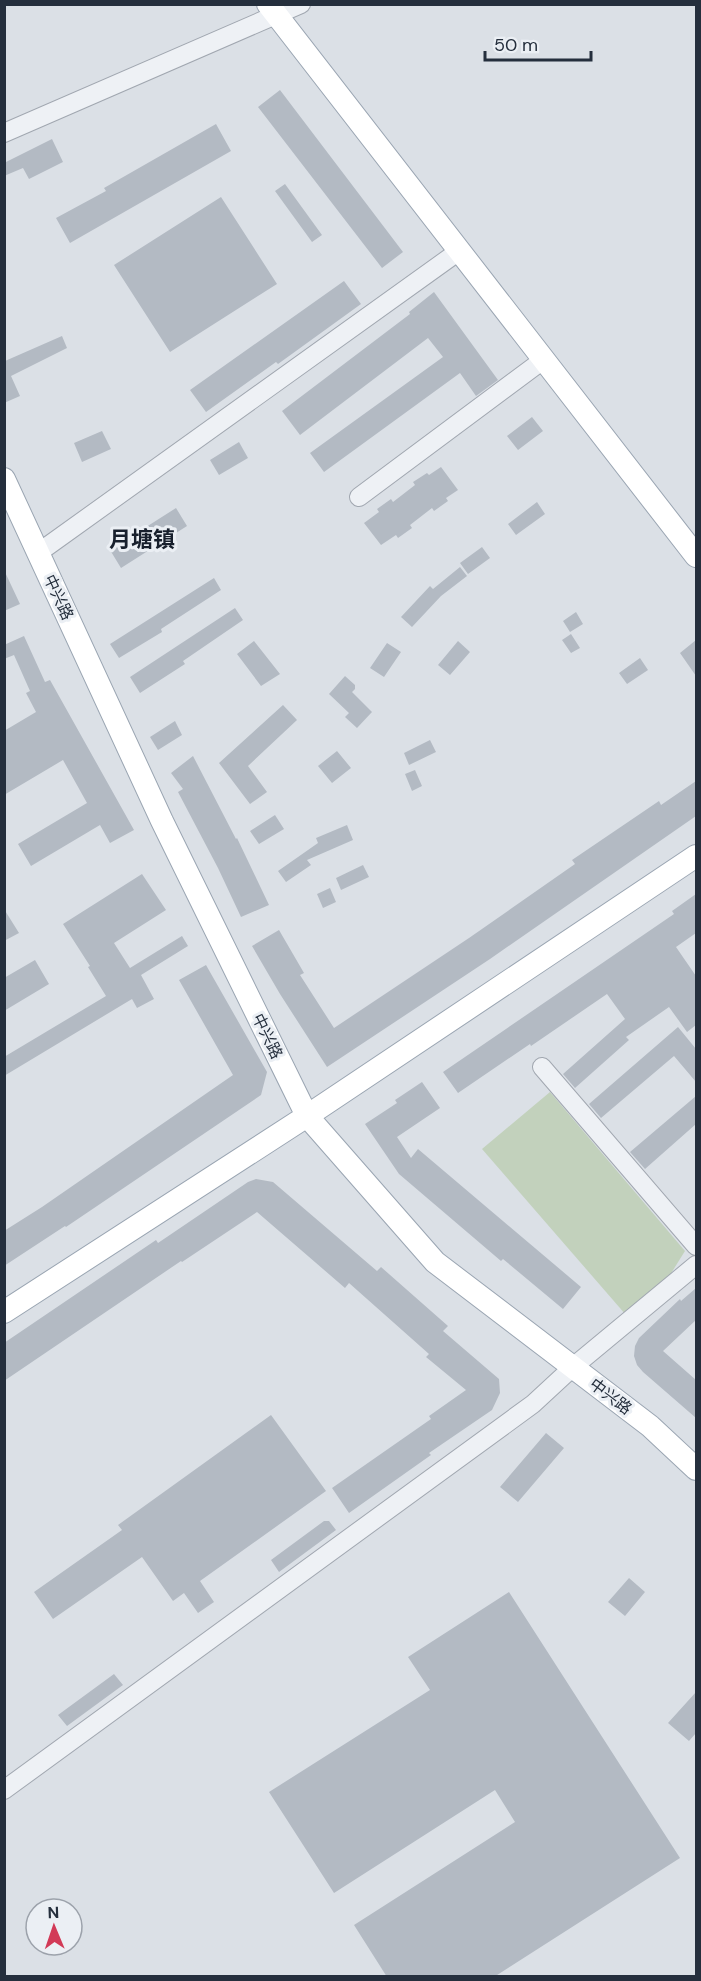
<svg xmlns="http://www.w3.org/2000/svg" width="701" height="1981" font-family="'DM Sans','Noto Sans SC',sans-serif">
	<rect width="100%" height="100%" fill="#dbe0e6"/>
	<path fill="#c2d1bc" d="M 550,1092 L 685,1251 L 670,1275 L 626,1315 L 482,1149 Z"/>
	<path fill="#b3bac3" d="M 280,90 L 403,252 L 382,268 L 258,107 Z
		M 216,124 L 231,151 L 70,243 L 56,218 L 106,191 L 104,188 Z
		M 52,139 L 63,162 L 29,179 L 23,168 L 4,176 L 4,163 Z
		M 285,184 L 322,235 L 312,242 L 275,191 Z
		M 221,197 L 277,284 L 170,352 L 114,265 Z
		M 344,281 L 361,304 L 278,364 L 276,362 L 206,412 L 190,390 Z
		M 434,292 L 498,380 L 476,396 L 460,373 L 324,472 L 310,453 L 443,357 L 428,338 L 300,435 L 282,411 L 410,314 L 409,312 Z
		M 62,336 L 67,348 L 11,376 L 20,396 L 4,403 L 4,360 L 5,361 Z
		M 532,417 L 543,431 L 518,450 L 507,436 Z
		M 102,431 L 111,449 L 82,462 L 74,443 Z
		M 239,442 L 248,458 L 219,475 L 210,460 Z
		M 441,467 L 458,490 L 446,498 L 448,501 L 434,511 L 432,508 L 410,525 L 412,528 L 398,538 L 396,535 L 381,545 L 364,523 L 379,512 L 377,509 L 391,499 L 393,502 L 415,485 L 413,482 L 427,473 L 429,475 Z
		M 537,502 L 545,514 L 516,535 L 508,524 Z
		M 176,508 L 187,526 L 121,568 L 110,550 Z
		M 482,547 L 490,558 L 468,574 L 460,563 Z
		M 460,567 L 467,576 L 441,596 L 412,627 L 401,617 L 430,586 L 433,589 Z
		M 4,570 L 20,604 L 4,611 Z
		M 214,578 L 221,590 L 161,629 L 162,632 L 119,658 L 110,644 Z
		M 235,608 L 243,620 L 183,661 L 185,664 L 140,693 L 130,677 Z
		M 576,612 L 583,624 L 570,632 L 563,621 Z
		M 571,634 L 580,648 L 571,653 L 562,640 Z
		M 24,636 L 45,682 L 50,680 L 134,830 L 110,843 L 100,825 L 31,866 L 18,844 L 87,803 L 63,760 L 4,795 L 4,731 L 36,712 L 26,693 L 30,691 L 14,655 L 4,659 L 4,645 Z
		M 696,640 L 696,676 L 680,653 Z
		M 254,641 L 280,674 L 261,686 L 237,654 Z
		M 458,641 L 470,652 L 450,675 L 438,665 Z
		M 387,643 L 401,652 L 384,677 L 370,668 Z
		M 640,658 L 648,670 L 627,684 L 619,673 Z
		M 345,676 L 355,685 L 355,689 L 352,692 L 372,712 L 357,728 L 345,717 L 349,713 L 329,694 Z
		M 283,705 L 297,720 L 248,766 L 267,792 L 250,804 L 219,763 Z
		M 175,721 L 182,735 L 158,750 L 150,737 Z
		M 430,740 L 436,752 L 409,765 L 404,753 Z
		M 337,751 L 351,768 L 332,783 L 318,766 Z
		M 193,756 L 236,839 L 237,838 L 269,905 L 241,917 L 218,868 L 178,792 L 183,789 L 171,773 Z
		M 415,770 L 422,786 L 412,791 L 405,774 Z
		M 696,781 L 696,816 L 490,959 L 327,1067 L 280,994 L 252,946 L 279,930 L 304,973 L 300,975 L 334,1028 L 469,938 L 575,864 L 572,860 L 659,801 L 661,805 Z
		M 275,815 L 284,829 L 259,844 L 250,831 Z
		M 347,825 L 353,840 L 307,860 L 311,865 L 286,882 L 278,871 L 318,843 L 316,838 Z
		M 363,865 L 369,877 L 341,890 L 336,878 Z
		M 142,874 L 166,910 L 114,943 L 130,968 L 182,936 L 188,946 L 141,975 L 154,999 L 137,1008 L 132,999 L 4,1076 L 4,1057 L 106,996 L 88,967 L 90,966 L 63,924 Z
		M 330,888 L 336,902 L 323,908 L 317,894 Z
		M 696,894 L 696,933 L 676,947 L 696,976 L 696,1025 L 687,1032 L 669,1007 L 626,1037 L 629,1040 L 575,1088 L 563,1074 L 625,1019 L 607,994 L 531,1046 L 530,1044 L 458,1093 L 443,1072 L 674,914 L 672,911 Z
		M 4,909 L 19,933 L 4,941 Z
		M 35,960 L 49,984 L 4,1011 L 4,978 Z
		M 206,965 L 267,1072 L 261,1095 L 66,1227 L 65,1226 L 4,1266 L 4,1231 L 42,1207 L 233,1075 L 179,980 Z
		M 678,1027 L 696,1049 L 696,1082 L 674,1056 L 601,1118 L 589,1104 Z
		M 422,1082 L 440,1108 L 397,1137 L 411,1158 L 418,1149 L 581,1287 L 563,1309 L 503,1259 L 501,1261 L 399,1174 L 365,1124 L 397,1103 L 395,1100 Z
		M 696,1096 L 696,1124 L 645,1169 L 630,1152 Z
		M 256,1179 L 273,1182 L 377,1271 L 381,1267 L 448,1326 L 443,1331 L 499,1379 L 500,1393 L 492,1410 L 429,1453 L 431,1455 L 349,1513 L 332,1488 L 431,1419 L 429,1416 L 466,1390 L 426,1357 L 429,1354 L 349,1283 L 345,1288 L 257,1212 L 182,1262 L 181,1261 L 4,1381 L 4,1343 L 156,1240 L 158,1243 L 248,1182 Z
		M 696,1288 L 696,1320 L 663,1351 L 696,1380 L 696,1418 L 643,1372 L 637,1365 L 634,1356 L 635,1346 L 639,1338 L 680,1299 L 681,1301 Z
		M 271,1415 L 326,1491 L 200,1581 L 214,1602 L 198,1613 L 184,1593 L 173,1601 L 142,1557 L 53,1619 L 34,1592 L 122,1530 L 118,1525 Z
		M 546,1433 L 564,1448 L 518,1502 L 500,1487 Z
		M 324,1521 L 329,1521 L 336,1530 L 279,1572 L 271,1560 Z
		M 629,1578 L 645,1592 L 625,1616 L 608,1602 Z
		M 509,1592 L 680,1858 L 494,1977 L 387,1977 L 354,1925 L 515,1822 L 495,1790 L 334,1893 L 269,1792 L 430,1690 L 408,1657 Z
		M 114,1674 L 123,1685 L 67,1726 L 58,1715 Z
		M 696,1692 L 696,1733 L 689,1741 L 668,1723 Z"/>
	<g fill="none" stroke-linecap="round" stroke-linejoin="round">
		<defs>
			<path id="minor" d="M 4,133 L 301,4
				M 359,497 L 543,360
				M 38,553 L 459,251
				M 542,1067 L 696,1246
				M 4,1790 L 533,1404 L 573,1367 L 696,1265"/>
			<path id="major" d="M 268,4 L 696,556
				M 4,479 L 162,821 L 307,1116 L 435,1262 L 650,1426 L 696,1469
				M 4,1312 L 307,1116 L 696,856"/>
		</defs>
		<use href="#minor" stroke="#a1a7b0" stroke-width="20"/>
		<use href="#major" stroke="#9aa5b2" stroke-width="24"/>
		<use href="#minor" stroke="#eef1f5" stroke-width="18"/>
		<use href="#major" stroke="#fff" stroke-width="22"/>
	</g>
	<g text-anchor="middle" stroke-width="6" stroke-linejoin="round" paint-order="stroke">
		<g font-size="16" fill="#252f3d" stroke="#ebeff4">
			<text transform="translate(59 597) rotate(65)" y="6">中兴路</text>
			<text transform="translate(268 1036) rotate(64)" y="6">中兴路</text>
			<text transform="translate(611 1396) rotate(37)" y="6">中兴路</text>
		</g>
		<g font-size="22" font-weight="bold" fill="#18202d" stroke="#ebeff4">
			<text x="142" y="547">月塘镇</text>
		</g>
	</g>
	<rect width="701" height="1981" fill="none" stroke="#252f3d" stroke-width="12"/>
	<g transform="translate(54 1927) rotate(358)"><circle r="28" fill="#ebeff4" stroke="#9ca2ab" stroke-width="1.5"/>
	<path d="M0-4.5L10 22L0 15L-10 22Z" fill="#d23a57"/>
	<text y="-9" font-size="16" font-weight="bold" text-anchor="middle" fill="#252f3d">N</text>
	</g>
	<path d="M485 51v9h106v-9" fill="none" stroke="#252f3d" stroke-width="3"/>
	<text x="494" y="51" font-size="18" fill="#252f3d" stroke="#ebeff4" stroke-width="4.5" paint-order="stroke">50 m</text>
</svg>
